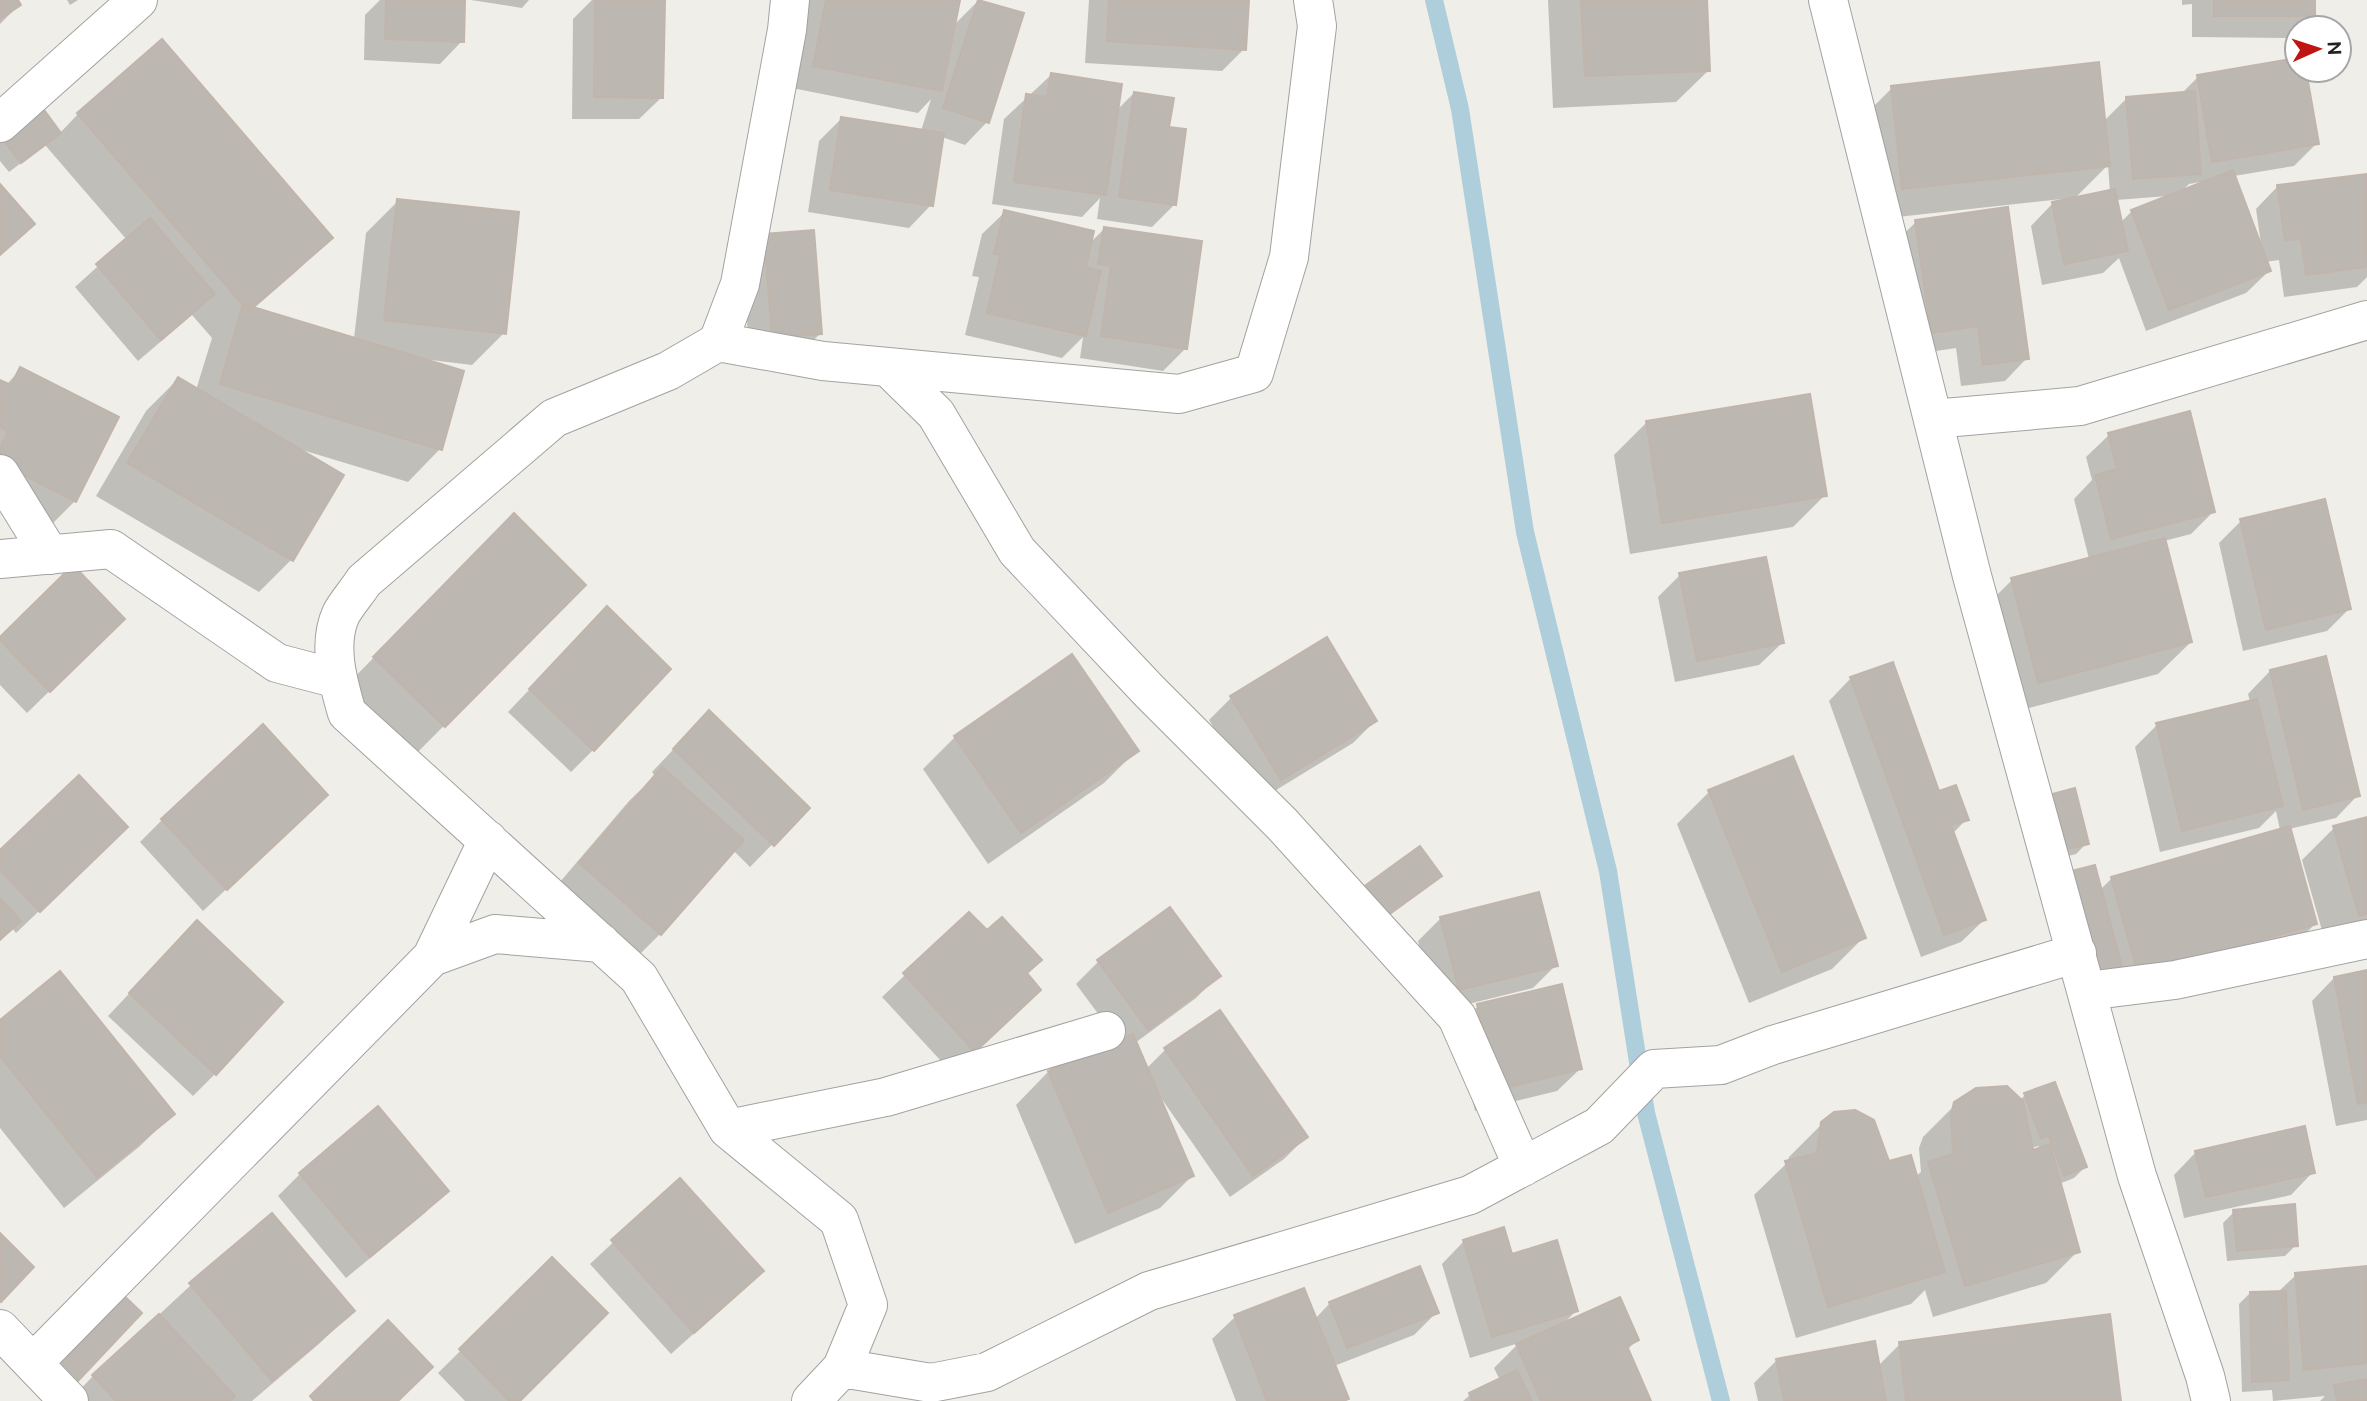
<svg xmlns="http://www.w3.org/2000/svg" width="2367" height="1401" font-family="Ubuntu,sans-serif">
	<rect width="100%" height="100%" fill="#f0eee8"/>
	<path fill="#0003" fill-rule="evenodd" d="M 0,0 L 15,0 L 19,5 L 0,24 Z
		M 67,0 L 78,0 L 70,5 Z
		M 380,0 L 463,0 L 462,41 L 440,64 L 364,60 L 365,15 Z
		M 471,0 L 529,0 L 522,8 Z
		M 592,0 L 664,0 L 662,97 L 639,119 L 572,119 L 573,19 Z
		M 809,0 L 958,0 L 953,26 L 979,0 L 987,122 L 965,145 L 942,137 L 931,205 L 909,228 L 808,212 L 819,141 L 841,119 L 921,131 L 931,99 L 918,113 L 792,88 Z
		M 1089,0 L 1248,0 L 1244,49 L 1222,71 L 1085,63 Z
		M 1548,0 L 1705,0 L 1709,70 L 1676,102 L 1553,108 Z
		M 2182,0 L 2313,0 L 2313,15 L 2300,28 L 2297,28 L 2297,31 L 2290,38 L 2192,37 L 2192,4 L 2182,5 Z
		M 2297,60 L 2297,70 L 2304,70 L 2317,143 L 2294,166 L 2234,176 L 2261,244 L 2256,209 L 2278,186 L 2367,175 L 2367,277 L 2357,287 L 2284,297 L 2279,260 L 2265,262 L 2269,271 L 2246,293 L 2146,331 L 2119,258 L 2103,273 L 2042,285 L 2031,226 L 2053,203 L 2063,202 L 2062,199 L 1870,220 L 1860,120 L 1892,88 L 2104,121 L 2127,98 L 2181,94 L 2198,77 ZM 2108,165 L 2110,192 L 2074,199 ZM 2206,181 L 2180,193 L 2189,184 ZM 2168,196 L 2132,211 L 2120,223 L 2116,200 Z
		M 1051,75 L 1116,111 L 1134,93 L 1167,129 L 1174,205 L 1152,227 L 1097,219 L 1100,198 L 1082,217 L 992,204 L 1004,119 Z
		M 78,114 L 331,237 L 298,270 L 253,309 L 354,339 L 366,233 L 398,201 L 504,333 L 472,365 L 431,360 L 440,449 L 408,482 L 299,449 L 341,475 L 291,560 L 259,592 L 96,496 L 146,411 L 178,379 L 196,390 L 212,338 L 192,315 L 138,361 L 75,287 L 127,240 L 45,145 L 9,172 L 0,161 L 0,140 L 59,134 Z
		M 1005,212 L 1089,244 L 1104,229 L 1185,349 L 1163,371 L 1080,358 L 1083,337 L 1062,358 L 965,335 L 979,277 L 972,276 L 982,234 Z
		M 1916,222 L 2027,358 L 2005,381 L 1961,386 L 1956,348 L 1909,355 L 1893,244 Z
		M 765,236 L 821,333 L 798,355 L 750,359 L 742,258 Z
		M 21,369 L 75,501 L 53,523 L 0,496 L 0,382 L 6,385 Z
		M 1646,423 L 1825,495 L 1793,527 L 1630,554 L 1614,455 Z
		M 2109,435 L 2213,512 L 2191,534 L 2164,541 L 2191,642 L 2158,674 L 2006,714 L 1980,612 L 2012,580 L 2089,559 L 2074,499 L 2092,480 L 2086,457 Z
		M 2241,521 L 2349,609 L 2327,631 L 2243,651 L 2219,543 Z
		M 482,547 L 583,585 L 412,758 L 342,690 Z
		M 1680,575 L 1782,643 L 1759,665 L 1675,682 L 1658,597 Z
		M 123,619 L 27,713 L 0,685 L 0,639 Z
		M 585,631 L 593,750 L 571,772 L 508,712 Z
		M 2270,671 L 2358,795 L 2336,818 L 2289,829 L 2315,924 L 2283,956 L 2106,1005 L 2100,890 L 2112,878 L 2280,830 L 2276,811 L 2259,828 L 2160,852 L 2135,747 L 2157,725 L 2250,702 L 2248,694 Z
		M 1851,678 L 1938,793 L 1967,819 L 1952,834 L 1984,920 L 1961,942 L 1921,957 L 1829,701 Z
		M 1231,698 L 1375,721 L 1353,743 L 1258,801 L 1209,720 Z
		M 687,735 L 808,808 L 750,867 L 733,850 L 660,934 L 628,966 L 548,896 L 629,801 L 655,776 L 652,772 Z
		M 955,737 L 1136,751 L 1104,783 L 988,864 L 923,769 Z
		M 2073,791 L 2087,843 L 2076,854 L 2049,861 Z
		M 1709,792 L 1864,937 L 1832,969 L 1749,1003 L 1677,824 Z
		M 303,817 L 203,911 L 140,842 L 162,820 Z
		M 2367,818 L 2367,936 L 2327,948 L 2302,860 L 2334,828 Z
		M 104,849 L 16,933 L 12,928 L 0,939 L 0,853 Z
		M 1439,876 L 1428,887 L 1372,927 Z
		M 1170,909 L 1218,976 L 1196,998 L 1135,1043 L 1146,1069 L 1166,1049 L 1306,1137 L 1284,1159 L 1230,1197 L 1159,1095 L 1158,1096 L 1192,1176 L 1160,1208 L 1075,1244 L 1016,1105 L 1048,1072 L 1119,1042 L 1076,984 L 1098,962 Z
		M 969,914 L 1039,990 L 952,1073 L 882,997 Z
		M 1441,918 L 1556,965 L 1533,988 L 1436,1012 L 1418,941 Z
		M 175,945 L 215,1074 L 193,1096 L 108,1016 Z
		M 2367,972 L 2367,1120 L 2336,1126 L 2312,1001 L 2334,978 Z
		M 1478,1006 L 1580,1069 L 1557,1091 L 1475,1111 L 1455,1028 Z
		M 0,1022 L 173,1114 L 140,1146 L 64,1208 L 0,1128 Z
		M 2025,1095 L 2085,1167 L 2074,1178 L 2059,1184 L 2078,1251 L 2046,1283 L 1933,1317 L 1925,1290 L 1911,1304 L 1796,1338 L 1754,1195 L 1788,1162 L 1789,1157 L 1822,1124 L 1915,1177 L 1921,1172 L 1919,1148 L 1923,1137 L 1956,1104 L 2020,1100 ZM 2039,1146 L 2040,1150 L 2031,1152 L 2031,1148 Z
		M 2196,1152 L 2313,1172 L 2291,1195 L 2184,1218 L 2174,1175 Z
		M 300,1174 L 447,1190 L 425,1213 L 346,1278 L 278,1196 Z
		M 680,1180 L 739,1293 L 671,1354 L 590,1264 Z
		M 2234,1212 L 2296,1245 L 2285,1256 L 2227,1261 L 2223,1223 Z
		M 1464,1241 L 1511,1256 L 1576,1311 L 1562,1325 L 1637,1340 L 1627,1350 L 1649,1401 L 1463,1401 L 1470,1395 L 1500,1380 L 1494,1368 L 1519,1343 L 1470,1358 L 1442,1264 Z
		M 552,1260 L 517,1401 L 465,1401 L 438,1373 Z
		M 2367,1268 L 2367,1401 L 2320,1401 L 2325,1396 L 2273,1401 L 2272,1390 L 2242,1392 L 2239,1304 L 2250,1293 L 2278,1292 L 2296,1275 Z
		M 191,1285 L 353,1311 L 320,1343 L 252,1401 L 73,1401 L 71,1399 L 93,1376 Z
		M 1330,1303 L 1437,1312 L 1414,1335 L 1334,1366 L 1347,1398 L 1344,1401 L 1236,1401 L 1212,1339 L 1235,1317 L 1315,1319 Z
		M 1900,1344 L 2119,1401 L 1758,1401 L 1754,1383 L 1777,1360 L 1878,1366 Z"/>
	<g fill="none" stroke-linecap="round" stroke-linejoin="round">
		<path stroke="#adceda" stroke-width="18" d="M 1434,0 L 1460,109 L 1525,532 L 1608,871 L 1646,1113 L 1721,1401"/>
	</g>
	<path fill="#bdb7b1" stroke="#c1b5ab" stroke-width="2" d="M 0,0 L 18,0 L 21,5 L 0,19 Z
		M 386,0 L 465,0 L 464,42 L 385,39 Z
		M 595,0 L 665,0 L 663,98 L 594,97 Z
		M 826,0 L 960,0 L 942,91 L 813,66 Z
		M 978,0 L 1024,13 L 989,123 L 943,108 Z
		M 1109,0 L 1249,0 L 1246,50 L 1107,41 Z
		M 1581,0 L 1707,0 L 1710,71 L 1585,76 Z
		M 2214,0 L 2315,0 L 2315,16 L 2214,16 Z
		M 162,39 L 333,238 L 248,311 L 77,113 Z
		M 2297,58 L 2297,70 L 2306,70 L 2319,144 L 2212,162 L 2197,75 Z
		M 2099,62 L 2110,166 L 1902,189 L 1891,86 Z
		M 1051,73 L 1122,84 L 1106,195 L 1014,182 L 1026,94 L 1047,97 Z
		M 2195,91 L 2201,174 L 2133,179 L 2126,97 Z
		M 1134,92 L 1174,98 L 1169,127 L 1186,129 L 1176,205 L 1119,197 Z
		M 42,107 L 61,133 L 21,163 L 1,137 Z
		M 841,117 L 944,133 L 933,206 L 830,190 Z
		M 2233,170 L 2271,271 L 2169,310 L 2131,210 Z
		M 2367,174 L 2367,267 L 2306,275 L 2301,239 L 2285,240 L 2277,185 Z
		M 0,184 L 35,224 L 0,255 Z
		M 2115,189 L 2128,251 L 2064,264 L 2052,202 Z
		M 397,199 L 519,212 L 506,334 L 384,320 Z
		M 2008,207 L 2029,359 L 1983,365 L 1978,326 L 1931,333 L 1915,220 Z
		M 1004,210 L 1094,231 L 1086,267 L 1101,271 L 1086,336 L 987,313 L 1000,255 L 994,254 Z
		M 150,218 L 215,294 L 161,340 L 96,264 Z
		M 1104,227 L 1202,241 L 1187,349 L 1101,336 L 1111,266 L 1098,264 Z
		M 814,230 L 822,334 L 772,337 L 764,234 Z
		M 243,304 L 464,371 L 442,450 L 220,384 Z
		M 20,367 L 119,417 L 76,502 L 0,463 L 0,448 L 8,431 L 0,427 L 0,380 L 11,385 Z
		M 178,377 L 344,475 L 293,561 L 127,463 Z
		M 1810,394 L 1827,496 L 1662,523 L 1646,421 Z
		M 2190,411 L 2215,512 L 2111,539 L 2095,475 L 2117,469 L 2108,433 Z
		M 2325,499 L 2351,609 L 2266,630 L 2240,519 Z
		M 514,513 L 586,585 L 445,727 L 373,657 Z
		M 2165,538 L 2192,642 L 2038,683 L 2011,578 Z
		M 1766,557 L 1784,643 L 1697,661 L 1679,573 Z
		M 73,565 L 125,619 L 50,692 L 0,640 L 0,637 Z
		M 607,606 L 671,669 L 594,751 L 529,689 Z
		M 1327,637 L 1377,721 L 1281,780 L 1230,696 Z
		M 1072,654 L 1139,751 L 1021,833 L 954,736 Z
		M 2326,656 L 2360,796 L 2303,810 L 2270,670 Z
		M 1893,662 L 1939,791 L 1956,785 L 1969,820 L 1951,825 L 1986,920 L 1944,935 L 1850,677 Z
		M 2257,699 L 2283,806 L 2182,831 L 2156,723 Z
		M 709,710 L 810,808 L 774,846 L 673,749 Z
		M 263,724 L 328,795 L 227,890 L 161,819 Z
		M 1793,756 L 1866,938 L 1782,972 L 1708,790 Z
		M 662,767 L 744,840 L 661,935 L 579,863 Z
		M 79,775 L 128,827 L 40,912 L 0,870 L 0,850 Z
		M 2075,788 L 2089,844 L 2059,851 L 2045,796 Z
		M 2367,817 L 2367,914 L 2359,916 L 2333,826 Z
		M 2290,826 L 2317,924 L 2138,974 L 2111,877 Z
		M 1420,846 L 1442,876 L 1384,918 L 1362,888 Z
		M 2095,865 L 2123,970 L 2091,978 L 2064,873 Z
		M 1539,892 L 1558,966 L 1459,990 L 1440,917 Z
		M 0,898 L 21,921 L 0,940 Z
		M 1170,907 L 1221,976 L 1148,1030 L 1097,960 Z
		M 969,912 L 987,930 L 1002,917 L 1042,960 L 1027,973 L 1041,990 L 975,1052 L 903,973 Z
		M 197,920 L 283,1002 L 216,1075 L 129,993 Z
		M 2367,970 L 2367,1103 L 2358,1104 L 2334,977 Z
		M 60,971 L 175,1114 L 97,1177 L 0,1056 L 0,1020 Z
		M 1562,984 L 1582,1069 L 1497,1090 L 1477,1004 Z
		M 1220,1010 L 1308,1137 L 1253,1176 L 1164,1048 Z
		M 1133,1034 L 1194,1176 L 1108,1213 L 1048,1071 Z
		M 2055,1082 L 2087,1167 L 2064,1176 L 2049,1136 L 2041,1138 L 2024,1093 Z
		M 2007,1086 L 2023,1101 L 2033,1150 L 2050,1144 L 2080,1252 L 1965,1286 L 1928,1162 L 1953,1154 L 1951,1115 L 1954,1102 L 1976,1088 Z
		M 378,1106 L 449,1191 L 370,1257 L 299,1173 Z
		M 1855,1110 L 1874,1120 L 1889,1161 L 1911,1155 L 1945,1272 L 1828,1307 L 1785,1161 L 1817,1153 L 1821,1122 L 1834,1112 Z
		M 2305,1126 L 2315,1173 L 2206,1197 L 2195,1151 Z
		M 680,1178 L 764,1271 L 694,1333 L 611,1240 Z
		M 2295,1204 L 2298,1246 L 2237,1251 L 2233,1210 Z
		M 272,1213 L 355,1311 L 272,1381 L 189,1283 Z
		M 1504,1227 L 1512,1254 L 1557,1240 L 1578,1311 L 1492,1337 L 1463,1240 Z
		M 0,1233 L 34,1267 L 1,1302 L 0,1301 Z
		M 552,1257 L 608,1313 L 520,1401 L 509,1401 L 459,1349 Z
		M 1420,1266 L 1439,1313 L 1347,1348 L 1329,1302 Z
		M 2367,1266 L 2367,1363 L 2304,1370 L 2295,1273 Z
		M 115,1287 L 142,1313 L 76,1383 L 49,1358 Z
		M 1304,1288 L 1349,1399 L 1343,1401 L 1267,1401 L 1234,1315 Z
		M 2286,1291 L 2289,1380 L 2252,1382 L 2250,1292 Z
		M 1620,1297 L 1639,1340 L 1627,1346 L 1651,1401 L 1541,1401 L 1516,1344 Z
		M 159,1314 L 235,1396 L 230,1401 L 116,1401 L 92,1375 Z
		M 2110,1314 L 2121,1401 L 1906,1401 L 1899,1342 Z
		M 388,1320 L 433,1367 L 398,1401 L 314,1401 L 310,1396 Z
		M 1875,1341 L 1886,1401 L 1784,1401 L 1776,1359 Z
		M 1517,1370 L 1532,1401 L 1472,1401 L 1469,1393 Z
		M 2367,1379 L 2367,1401 L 2337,1401 L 2334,1385 Z"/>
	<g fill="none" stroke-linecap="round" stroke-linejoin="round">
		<defs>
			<path id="street" d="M 790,0 L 787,30 L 740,284 L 718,342 L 668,371 L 554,418 L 364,581 C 357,592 347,603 341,614 C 327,645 338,682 347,713 L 639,978 L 728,1129 L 839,1220 L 868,1305 L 842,1368 L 811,1401
				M 1828,0 L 1972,576 L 2137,1176 L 2205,1376 L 2211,1401
				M 0,123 L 138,0
				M 718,342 L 823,361 L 888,367 L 936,414 L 1017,551 L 1150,692 L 1282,824 L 1457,1017 L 1523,1167
				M 888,367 L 1179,394 L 1254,373 L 1289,257 L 1317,26 L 1313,0
				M 1933,419 L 2080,406 L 2367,320
				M 0,474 L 50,555
				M 0,559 L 111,549 L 277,663 L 338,679
				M 432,957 L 495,934 L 601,943
				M 2087,991 L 2175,980 L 2367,939
				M 728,1129 L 886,1097 L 1106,1031
				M 0,1329 L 69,1401
				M 33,1363 L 432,957 L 488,840
				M 842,1368 L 931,1383 L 987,1372 L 1149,1291 L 1470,1195 L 1599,1126 L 1654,1069 L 1721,1065 L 1773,1045 L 2077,953"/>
		</defs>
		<use href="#street" stroke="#a2a2a2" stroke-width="40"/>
		<use href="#street" stroke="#fff" stroke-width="38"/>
	</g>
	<g transform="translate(2318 49) rotate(87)"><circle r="33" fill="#ffffff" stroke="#a6a6a6" stroke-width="2"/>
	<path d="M0-5L12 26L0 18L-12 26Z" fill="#bf1612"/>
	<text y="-10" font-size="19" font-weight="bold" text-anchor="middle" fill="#212121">N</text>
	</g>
</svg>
